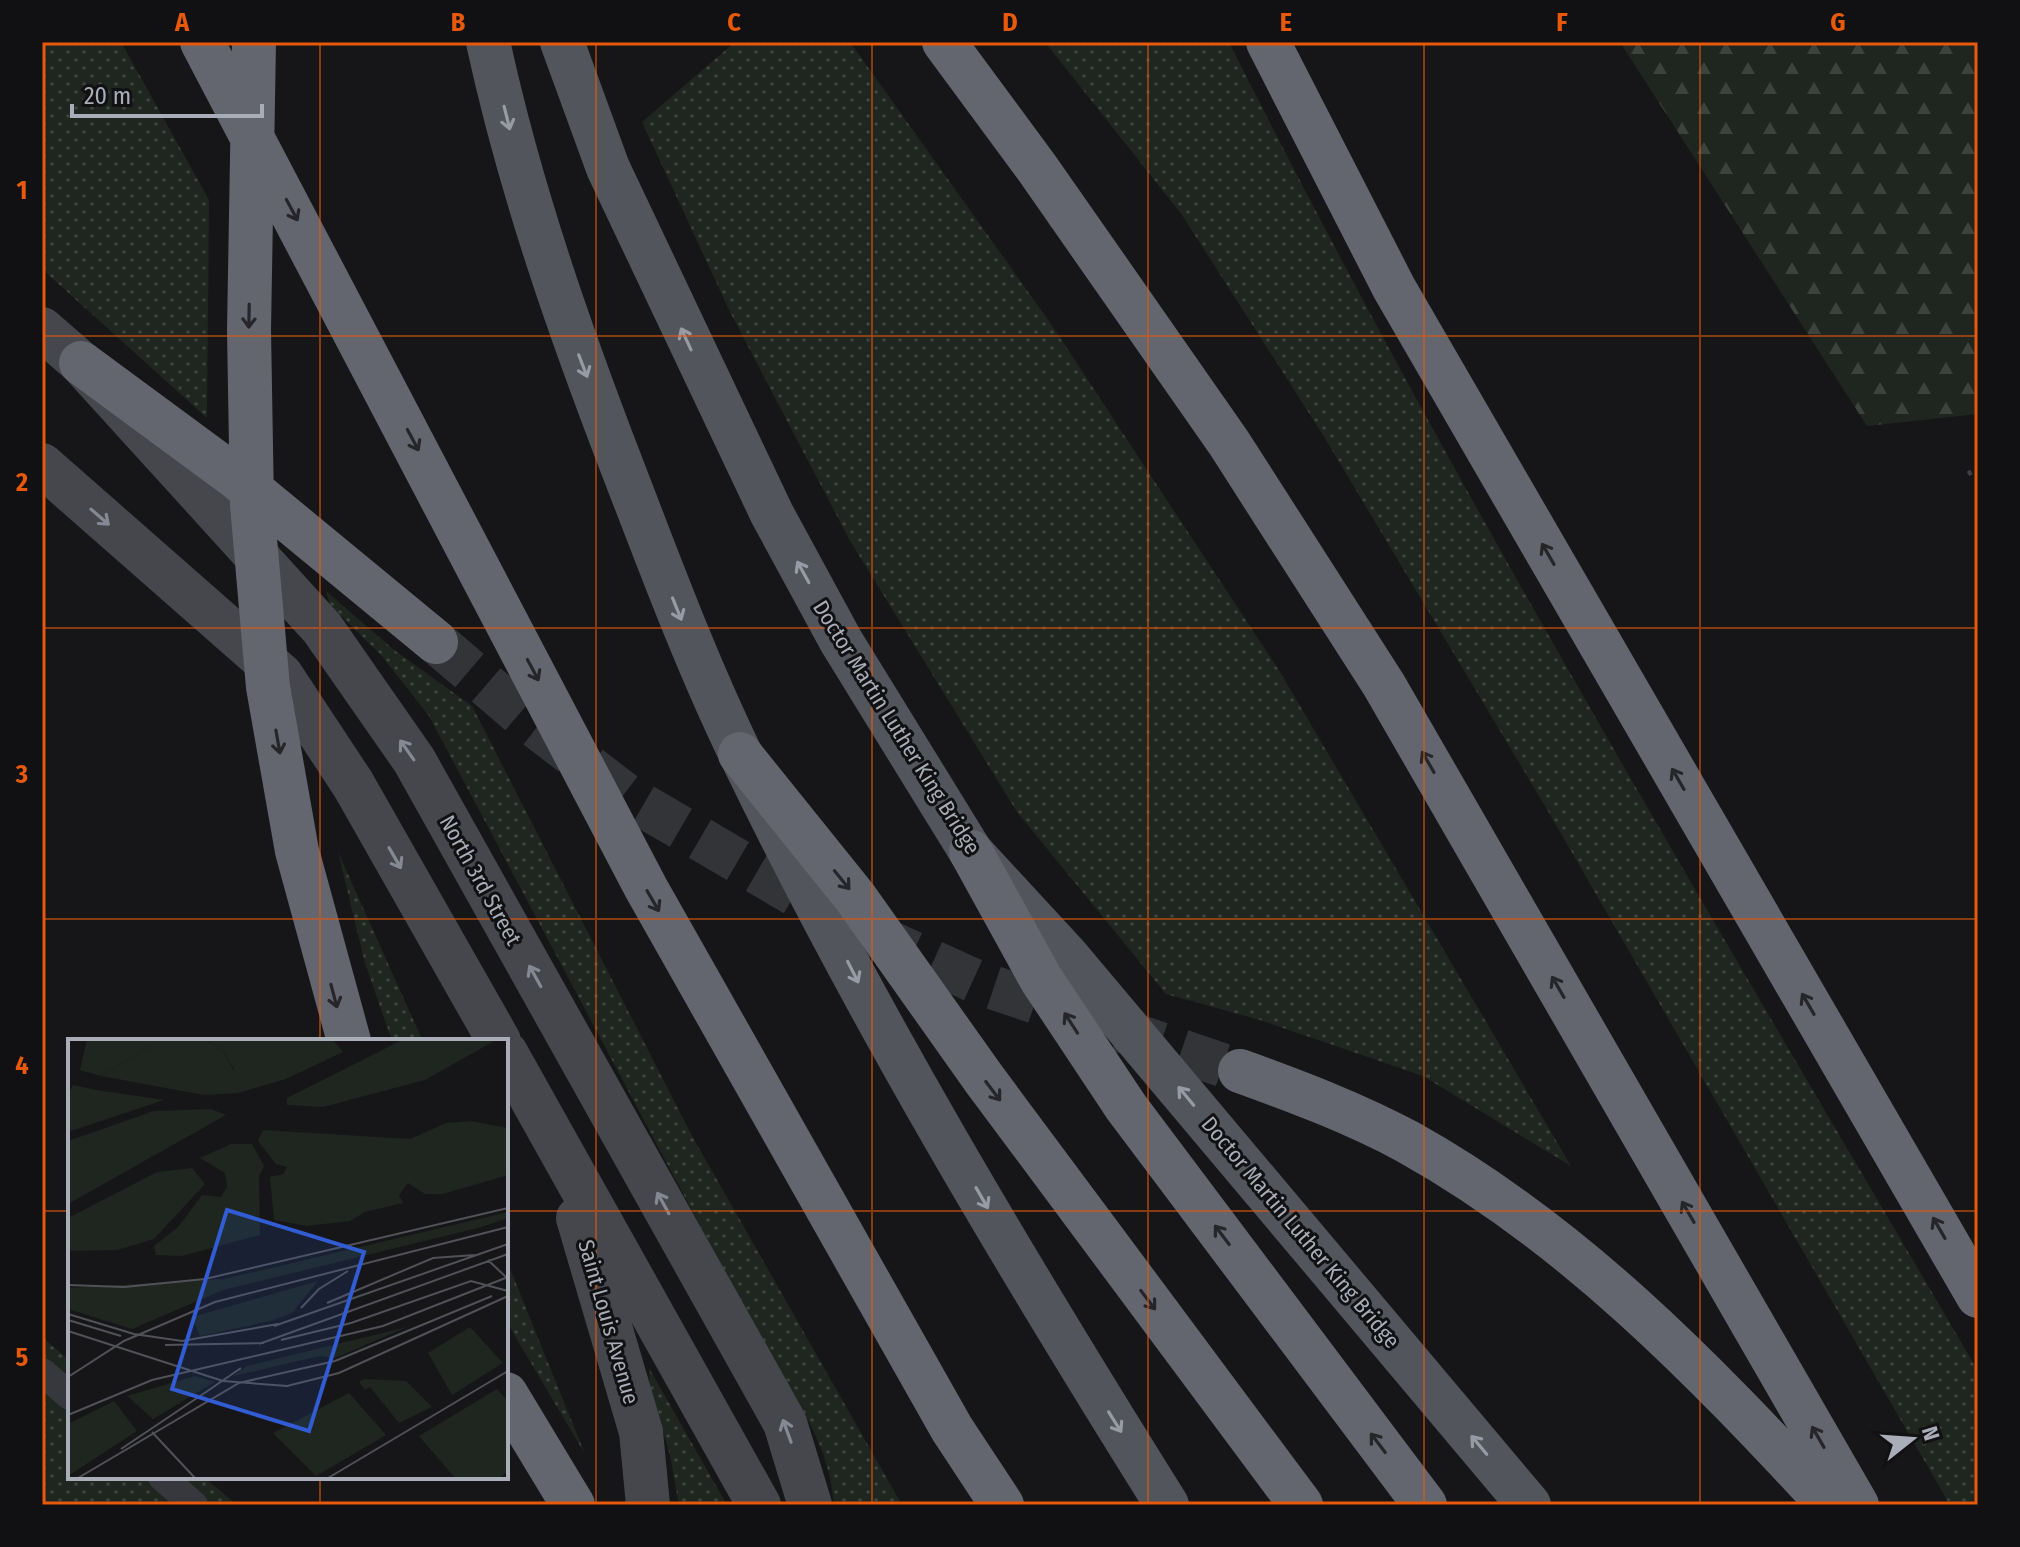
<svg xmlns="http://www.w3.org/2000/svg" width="2020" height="1547" font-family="'Fira Sans Condensed',sans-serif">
	<defs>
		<pattern id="grass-dots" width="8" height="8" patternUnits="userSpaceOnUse" patternTransform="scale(2)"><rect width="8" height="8" fill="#1e261f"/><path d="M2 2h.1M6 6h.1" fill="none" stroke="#3c433d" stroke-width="1.8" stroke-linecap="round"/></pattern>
		<pattern id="forest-firs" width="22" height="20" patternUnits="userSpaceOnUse" patternTransform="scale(2)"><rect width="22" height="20" fill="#1e261f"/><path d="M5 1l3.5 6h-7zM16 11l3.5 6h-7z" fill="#3c433d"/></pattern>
	</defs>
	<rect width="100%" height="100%" fill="#161618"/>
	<path fill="url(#grass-dots)" d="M 42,42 L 121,42 L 209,200 L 207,418 L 42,269 Z
		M 735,42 L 850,42 L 1051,324 L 1280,672 L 1571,1166 L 1423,1076 L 1260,1020 L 1166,994 L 1017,812 L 849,539 L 730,312 L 642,122 Z
		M 1045,42 L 1229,42 C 1457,497 1721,932 1978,1371 L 1978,1505 L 1950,1505 L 1545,806 L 1323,435 L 1182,215 Z
		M 326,591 L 394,650 L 472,706 L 691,1134 L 902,1505 L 834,1505 C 830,1449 801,1405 771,1359 L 429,716 L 381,655 L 330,605 Z
		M 338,852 L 421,1037 L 422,1041 L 392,1041 L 365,963 Z
		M 506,1257 L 509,1266 L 585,1454 L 506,1321 Z
		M 42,1337 L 70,1361 L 70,1477 L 204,1477 L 237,1505 L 42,1505 Z
		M 649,1368 L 727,1505 L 679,1505 L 670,1455 L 650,1389 Z"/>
	<path fill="url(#forest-firs)" d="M 1620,42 L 1978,42 L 1978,414 L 1867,426 Z"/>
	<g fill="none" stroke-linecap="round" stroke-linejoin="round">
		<path stroke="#333438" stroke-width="44" stroke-dasharray="44 22" stroke-linecap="butt" d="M 436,642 L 525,718 L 628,797 L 836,918 L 977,982 L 1240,1071"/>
		<path stroke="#3d3f44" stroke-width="5" stroke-dasharray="4 6" stroke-linecap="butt" d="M 1968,474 L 1978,468"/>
		<path stroke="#37383d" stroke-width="28" d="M 42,1372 L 70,1396
			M 162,1477 L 194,1505"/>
		<path stroke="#45474d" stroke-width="44" d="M 42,329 L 81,363 L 322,628 L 414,760 L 785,1423 L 810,1505
			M 42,465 L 281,675 L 353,784 L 499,1041
			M 506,1053 L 759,1505
			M 578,1218 L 641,1432 L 648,1505"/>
		<path stroke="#53555c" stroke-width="44" d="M 488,42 C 520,189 569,329 623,469 C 660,565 696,662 741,755 C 866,1014 1015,1262 1167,1505
			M 562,42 L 608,168 L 772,514 L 841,641 L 971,852 L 1067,956 L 1529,1505"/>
		<path stroke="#63666e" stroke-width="44" d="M 202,42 L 646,888 L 952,1429 L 1002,1505
			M 254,42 L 249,330 L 252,505 L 268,687 L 297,851 L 349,1041
			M 944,42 L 1037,168 L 1229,443 L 1384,685 L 1857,1505
			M 1268,42 L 1394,288 L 1978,1296
			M 81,363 L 237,478 L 436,642
			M 740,754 L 855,897 L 984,1079 L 1301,1505
			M 971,852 L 1041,979 L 1126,1107 L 1425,1505
			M 1240,1071 C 1298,1092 1354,1113 1408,1142 C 1573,1234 1702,1368 1829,1505
			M 506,1394 L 573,1505"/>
	</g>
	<defs><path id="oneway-shaft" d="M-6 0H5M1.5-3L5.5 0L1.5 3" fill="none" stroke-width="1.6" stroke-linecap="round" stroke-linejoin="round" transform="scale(2)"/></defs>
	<g stroke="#979ba6">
		<use href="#oneway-shaft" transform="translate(507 118) rotate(76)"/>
		<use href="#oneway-shaft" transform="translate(686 339) rotate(-115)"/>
		<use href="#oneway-shaft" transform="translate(583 366) rotate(69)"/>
		<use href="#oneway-shaft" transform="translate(803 572) rotate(-119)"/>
		<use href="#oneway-shaft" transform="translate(677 609) rotate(68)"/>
		<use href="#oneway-shaft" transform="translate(853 972) rotate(63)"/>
		<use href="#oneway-shaft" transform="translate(1186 1096) rotate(-130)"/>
		<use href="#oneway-shaft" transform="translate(982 1198) rotate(60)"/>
		<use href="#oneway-shaft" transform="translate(1115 1422) rotate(58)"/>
		<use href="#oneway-shaft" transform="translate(1479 1445) rotate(-130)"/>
	</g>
	<g stroke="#26262a">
		<use href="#oneway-shaft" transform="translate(292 210) rotate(62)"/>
		<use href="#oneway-shaft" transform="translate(249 316) rotate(91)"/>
		<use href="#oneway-shaft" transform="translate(413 440) rotate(62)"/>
		<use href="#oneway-shaft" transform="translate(1548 554) rotate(-120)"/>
		<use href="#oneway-shaft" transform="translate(533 670) rotate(62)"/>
		<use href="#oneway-shaft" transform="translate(278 742) rotate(80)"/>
		<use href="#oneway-shaft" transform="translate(1428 762) rotate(-120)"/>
		<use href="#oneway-shaft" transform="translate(1678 779) rotate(-120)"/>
		<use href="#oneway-shaft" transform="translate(842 880) rotate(51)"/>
		<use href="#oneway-shaft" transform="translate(653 901) rotate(60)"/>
		<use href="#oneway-shaft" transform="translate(1558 987) rotate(-120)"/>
		<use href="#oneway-shaft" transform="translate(334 996) rotate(75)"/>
		<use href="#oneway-shaft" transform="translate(1808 1004) rotate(-120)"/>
		<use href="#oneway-shaft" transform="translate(1071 1023) rotate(-123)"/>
		<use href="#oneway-shaft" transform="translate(993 1091) rotate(53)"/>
		<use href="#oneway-shaft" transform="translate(1688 1212) rotate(-120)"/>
		<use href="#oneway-shaft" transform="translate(1939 1228) rotate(-120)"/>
		<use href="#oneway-shaft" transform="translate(1222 1235) rotate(-127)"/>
		<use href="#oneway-shaft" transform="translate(1148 1300) rotate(53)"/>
		<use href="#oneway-shaft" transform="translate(1818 1437) rotate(-120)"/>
		<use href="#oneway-shaft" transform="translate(1378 1443) rotate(-127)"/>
	</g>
	<g stroke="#858993">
		<use href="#oneway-shaft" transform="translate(100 517) rotate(41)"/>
		<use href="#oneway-shaft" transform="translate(407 750) rotate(-125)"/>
		<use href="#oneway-shaft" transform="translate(395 858) rotate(60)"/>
		<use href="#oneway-shaft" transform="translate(535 976) rotate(-119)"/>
		<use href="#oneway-shaft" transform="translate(663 1203) rotate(-119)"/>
		<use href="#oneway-shaft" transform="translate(787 1431) rotate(-110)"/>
	</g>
	<path fill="none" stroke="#e8590c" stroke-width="2" stroke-opacity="0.55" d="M 320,42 L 320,1041M 596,42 L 596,1505M 872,42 L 872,1505M 1148,42 L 1148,1505M 1424,42 L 1424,1505M 1700,42 L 1700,1505M 42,336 L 1978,336M 42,628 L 1978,628M 42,919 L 1978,919M 42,1211 L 70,1211M 506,1211 L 1978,1211M 320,1477 L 320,1505"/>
	<g text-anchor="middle" stroke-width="6" stroke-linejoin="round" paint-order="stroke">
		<g font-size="22" fill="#a8adb8" stroke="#111113">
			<text transform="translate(897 727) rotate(58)" y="8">Doctor Martin Luther King Bridge</text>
			<text transform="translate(481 880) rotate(61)" y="8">North 3rd Street</text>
			<text transform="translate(1301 1232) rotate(50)" y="8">Doctor Martin Luther King Bridge</text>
			<text transform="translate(609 1322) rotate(74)" y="8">Saint Louis Avenue</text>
		</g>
	</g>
	<g transform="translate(68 1039)">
		<rect width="440" height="440" fill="#161618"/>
		<path d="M 19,1 L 93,1 L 33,37 L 12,31 ZM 138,1 L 265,1 L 275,13 L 218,40 L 170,54 L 166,30 L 155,12 ZM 5,46 L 29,51 L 96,61 L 0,93 L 0,55 ZM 440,173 L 440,179 L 410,189 L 155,251 L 64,290 L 0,270 L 0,249 L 156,240 ZM 250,242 L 224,274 L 203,282 L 132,297 L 124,278 ZM 339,288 L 267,319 L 252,317 L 165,337 L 179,327 ZM 402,288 L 435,324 L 384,356 L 360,314 ZM 127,337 L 147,343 L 85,380 L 59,357 ZM 296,340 L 338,342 L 364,368 L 331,384 L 302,348 L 297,351 L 291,343 ZM 429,350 L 440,362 L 440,431 L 432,439 L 387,439 L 351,397 ZM 281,354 L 318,396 L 248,437 L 205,394 ZM 46,362 L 69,392 L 0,437 L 0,385 Z" fill="#1e261f"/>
		<path d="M 93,1 L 138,1 L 155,12 L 172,42 L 170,54 L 136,56 L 33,37 ZM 334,1 L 428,1 L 357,41 L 255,68 L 219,66 L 219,59 ZM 143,70 L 158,76 L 0,165 L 0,102 L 86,72 ZM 403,82 L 440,89 L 440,136 L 375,155 L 357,155 L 340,144 L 331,156 L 335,164 L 297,173 L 282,182 L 239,187 L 206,181 L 202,138 L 215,135 L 219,128 L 208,125 L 190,102 L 195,91 L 342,100 L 378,84 ZM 163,105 L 184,105 L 196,127 L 191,138 L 192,196 L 114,217 L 88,216 L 86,207 L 110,188 L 134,156 L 153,158 L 159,148 L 157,134 L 132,119 ZM 124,129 L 137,145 L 86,200 L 49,211 L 0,212 L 0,179 L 89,133 Z" fill="#1e261f"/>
		<path fill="none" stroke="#505258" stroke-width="2" d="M 420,221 L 440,240M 0,246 L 56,248 L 137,240 L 440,169M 259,264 L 365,219 L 407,216M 233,269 L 251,250 L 280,232M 0,275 L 66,295 L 114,302 L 210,285M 0,281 L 53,297M 206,287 L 440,205M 0,292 L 155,342 L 219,347 L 271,334 L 440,257M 213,301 L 283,284 L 403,242 L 440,252M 191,305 L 440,215M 97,306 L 196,304M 267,322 L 424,257M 0,338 L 56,302 L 147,263 L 440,188M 138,353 L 173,329M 0,376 L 84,341 L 315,287 L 440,238M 84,393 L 127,439M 53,410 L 138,353M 10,439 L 171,344 L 267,322M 260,439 L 440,332"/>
		<path fill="#325cd3" fill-opacity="0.15" stroke="#325cd3" stroke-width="4" d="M 159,171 L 296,213 L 241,392 L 104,350 Z"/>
		<rect width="440" height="440" fill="none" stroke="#a8adb8" stroke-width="4"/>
	</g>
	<rect width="2020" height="1547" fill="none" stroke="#111113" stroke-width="88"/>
	<g transform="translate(1912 1439) rotate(73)" stroke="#111113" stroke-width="6" paint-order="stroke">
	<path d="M0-6L14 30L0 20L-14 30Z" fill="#a8adb8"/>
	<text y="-12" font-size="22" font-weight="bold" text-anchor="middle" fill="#a8adb8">N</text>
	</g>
	<path d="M72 104v12h190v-12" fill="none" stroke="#a8adb8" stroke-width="4"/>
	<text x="84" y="104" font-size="24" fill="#a8adb8" stroke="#111113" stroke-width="6" paint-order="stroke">20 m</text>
	<rect x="44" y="44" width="1932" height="1459" fill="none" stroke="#e8590c" stroke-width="3"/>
	<g font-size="26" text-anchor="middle" font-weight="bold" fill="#e8590c">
		<text x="182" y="31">A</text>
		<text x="458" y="31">B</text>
		<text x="734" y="31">C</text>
		<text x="1010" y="31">D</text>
		<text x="1286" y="31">E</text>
		<text x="1562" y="31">F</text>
		<text x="1838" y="31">G</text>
		<text x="22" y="199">1</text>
		<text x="22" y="491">2</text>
		<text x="22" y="783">3</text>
		<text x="22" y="1074">4</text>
		<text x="22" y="1366">5</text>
	</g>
</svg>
